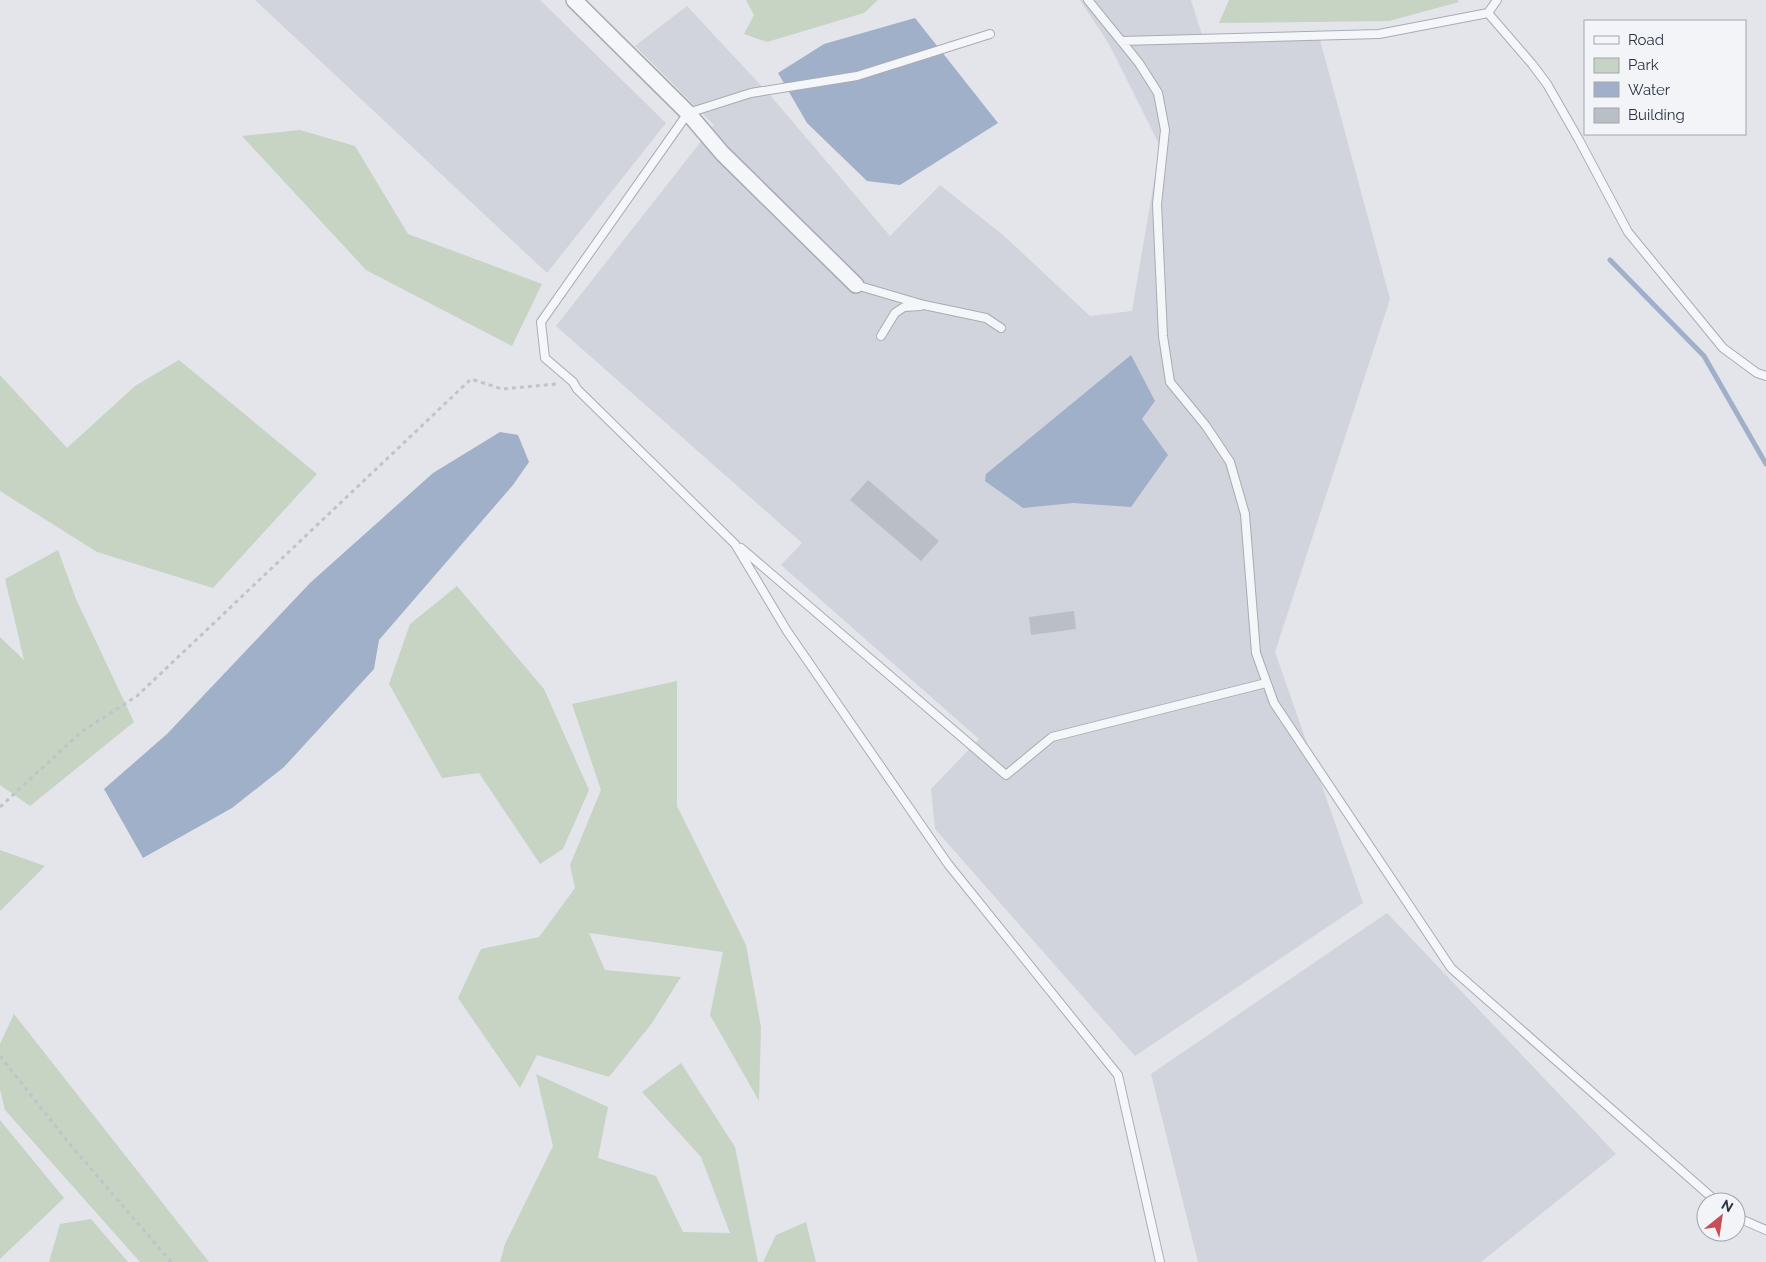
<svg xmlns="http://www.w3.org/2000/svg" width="1766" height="1262" font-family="Raleway,sans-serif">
	<rect width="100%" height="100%" fill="#e3e5ea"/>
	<path fill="#d1d4dc" d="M 255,0 L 540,0 L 666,123 L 547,273 Z
		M 1080,0 L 1191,0 L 1203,38 L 1319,36 L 1390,299 L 1275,652 L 1363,903 L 1135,1056 L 935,829 L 931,789 L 979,739 L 781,565 L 802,543 L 556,326 L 714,125 L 635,46 L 687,6 L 769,94 L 890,236 L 940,185 L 1003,235 L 1090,316 L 1132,311 L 1160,146 L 1109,44 Z
		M 1387,913 L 1616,1154 L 1481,1262 L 1198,1262 L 1151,1074 Z"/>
	<path fill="#c7d4c4" d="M 746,0 L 878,0 L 864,13 L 767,42 L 744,34 L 754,15 Z
		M 1229,0 L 1457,0 L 1459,2 L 1389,21 L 1219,23 Z
		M 300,130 L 355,146 L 408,234 L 542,284 L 512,346 L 366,270 L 242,136 Z
		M 179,360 L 317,474 L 213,588 L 97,552 L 0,491 L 0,375 L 67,448 L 135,386 Z
		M 58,550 L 76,599 L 134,722 L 30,806 L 0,785 L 0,637 L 24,660 L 5,579 Z
		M 457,586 L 544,689 L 589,790 L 563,849 L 540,864 L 479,773 L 442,778 L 389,684 L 410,624 Z
		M 677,681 L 677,806 L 746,945 L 761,1027 L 759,1101 L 710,1015 L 723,952 L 589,933 L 605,970 L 681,977 L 652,1023 L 609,1077 L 537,1055 L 520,1088 L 458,998 L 481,949 L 539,937 L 575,888 L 570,865 L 601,790 L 572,704 Z
		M 0,850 L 45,866 L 0,911 Z
		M 14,1014 L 209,1262 L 140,1262 L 5,1110 L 0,1090 L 0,1044 Z
		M 681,1063 L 735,1147 L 758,1262 L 500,1262 L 505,1244 L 553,1146 L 536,1074 L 608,1107 L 598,1158 L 656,1176 L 683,1232 L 730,1233 L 701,1157 L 642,1092 Z
		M 0,1120 L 64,1198 L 0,1259 Z
		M 91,1219 L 128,1262 L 49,1262 L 60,1224 Z
		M 806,1222 L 816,1262 L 763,1262 L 776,1235 Z"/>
	<path fill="#a0b0c8" d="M 915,18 L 998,123 L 900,185 L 867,181 L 807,123 L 778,73 L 824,44 Z
		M 1131,355 L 1155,401 L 1142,419 L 1168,455 L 1131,507 L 1073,503 L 1023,508 L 985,481 L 986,474 Z
		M 500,432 L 518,435 L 529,462 L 513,485 L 379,640 L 374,669 L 284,767 L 232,808 L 143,858 L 104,789 L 167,734 L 310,583 L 433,473 Z"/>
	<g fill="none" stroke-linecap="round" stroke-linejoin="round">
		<path stroke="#a0b0c8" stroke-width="5" d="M 1610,260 L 1704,356 L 1766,464"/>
	</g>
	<path fill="#babec7" d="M 868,480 L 939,541 L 921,561 L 850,500 Z
		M 1074,611 L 1076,629 L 1031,635 L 1029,617 Z"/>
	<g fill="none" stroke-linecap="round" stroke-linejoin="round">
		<defs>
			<path id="lane" d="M 1088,0 L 1139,63 L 1158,93 L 1165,130 L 1157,204 L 1163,336 L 1170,382 L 1206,426 L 1230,462 L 1245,514 L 1256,653 L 1274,703 L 1451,968 L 1717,1202
				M 1488,13 L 1532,64 L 1547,84 L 1579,140 L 1628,232 L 1723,348 L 1757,373 L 1766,376
				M 990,34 L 857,76 L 751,93 L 688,113 L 541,322 L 545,358 L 573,382 L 577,389 L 735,544 L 787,631 L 948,864 L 1118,1075 L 1160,1262
				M 1121,41 L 1379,34 L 1488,13 L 1497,0
				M 856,285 L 924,305 L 986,318 L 1001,328
				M 881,336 L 895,313 L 904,307 L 920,306
				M 741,548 L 1006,775 L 1052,737 L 1266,683
				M 1736,1217 L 1766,1230"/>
			<path id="street" d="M 574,0 L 688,113 L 722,153 L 856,285"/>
		</defs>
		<use href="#lane" stroke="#a8acb4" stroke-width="10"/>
		<use href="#street" stroke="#a8acb4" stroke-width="18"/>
		<path stroke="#c0c3c9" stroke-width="3" stroke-dasharray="4 4" stroke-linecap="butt" d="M 0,807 L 81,732 L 137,696 L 471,379 L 502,389 L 557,384
			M 0,1056 L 68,1142 L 171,1262"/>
		<use href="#lane" stroke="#f5f6f9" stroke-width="8"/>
		<use href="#street" stroke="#f5f6f9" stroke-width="15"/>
	</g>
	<rect x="1584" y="20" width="162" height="115" fill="#f2f4f8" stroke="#a2a6af"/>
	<rect x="1594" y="36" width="25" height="8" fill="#f5f6f9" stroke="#a2a6af"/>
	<text x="1628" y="45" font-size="15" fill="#2b3241">Road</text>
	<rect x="1594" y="58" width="25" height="15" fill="#c7d4c4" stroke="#a2a6af"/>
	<text x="1628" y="70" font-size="15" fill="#2b3241">Park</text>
	<rect x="1594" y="82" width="25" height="15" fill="#a0b0c8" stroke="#a2a6af"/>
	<text x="1628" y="95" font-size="15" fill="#2b3241">Water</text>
	<rect x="1594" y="108" width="25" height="15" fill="#babec7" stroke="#a2a6af"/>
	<text x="1628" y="120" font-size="15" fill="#2b3241">Building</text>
	<g transform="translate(1721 1217) rotate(30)"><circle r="24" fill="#f2f4f8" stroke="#a2a6af"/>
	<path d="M0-4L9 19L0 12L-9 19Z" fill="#c84f58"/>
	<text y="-8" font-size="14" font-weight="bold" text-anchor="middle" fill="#2b3241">N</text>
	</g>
</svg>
